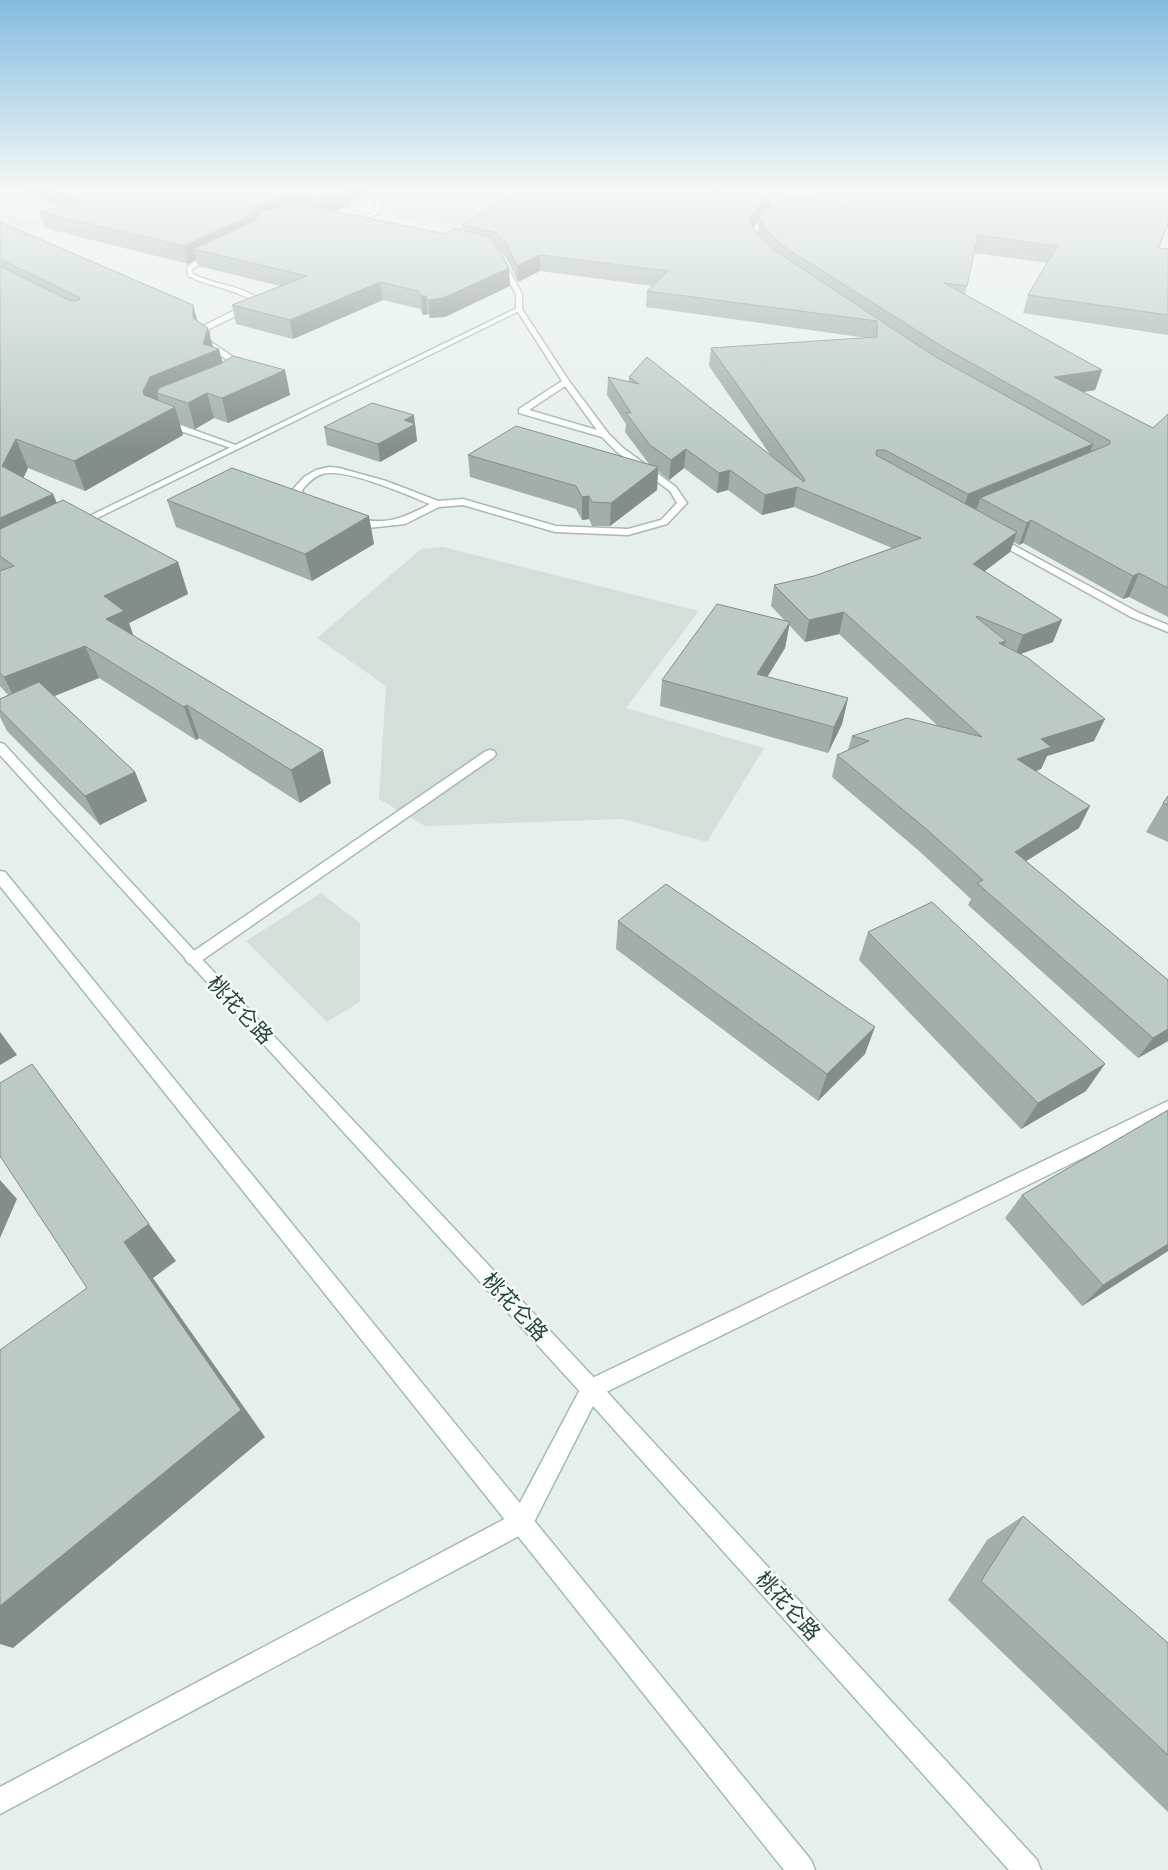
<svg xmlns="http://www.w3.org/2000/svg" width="1168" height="1870" font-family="Ubuntu,'Noto Sans SC',sans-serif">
	<rect width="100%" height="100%" fill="#e6efeb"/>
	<path fill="#d4dfda" d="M 385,189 L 659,189 L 563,238 L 400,219 L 385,207 Z
		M 692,189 L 785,189 L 772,200 Z
		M 0,213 L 41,223 L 0,232 Z
		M 443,547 L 699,611 L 626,708 L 764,748 L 707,842 L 623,819 L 425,826 L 379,799 L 386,686 L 317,638 L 421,549 Z
		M 321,893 L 360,923 L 360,1002 L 327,1022 L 246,941 Z"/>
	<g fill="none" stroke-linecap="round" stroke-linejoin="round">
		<defs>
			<path id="lane" d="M 490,750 L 494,751 L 496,754 L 494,757 L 198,963 L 193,965 L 188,963 L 185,959 L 188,955 L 486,751 Z"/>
			<path id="street" d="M 358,189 L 382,191 L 380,213 L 362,220 L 362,218 L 375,211 L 377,193 Z
				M 772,211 L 777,212 L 755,234 L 762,248 L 757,249 L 749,234 L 759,222 Z
				M 214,253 L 219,254 L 192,269 L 193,274 C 214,285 243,285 261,301 L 248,310 L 209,329 L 208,340 L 239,361 L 244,373 L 240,375 L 236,373 L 233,364 L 200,341 L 203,326 L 253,301 C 233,288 209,287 188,276 L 187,267 L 193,262 Z
				M 499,255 L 502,257 L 522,294 L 522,309 L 569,381 L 608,433 L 623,448 L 676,487 L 687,503 L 685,505 L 667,524 L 628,535 L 555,532 L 463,505 L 439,507 L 405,524 L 368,528 L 346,520 L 351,517 C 384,526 400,520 430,504 C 408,495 344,467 323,474 C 314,476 307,484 302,490 L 306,501 L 313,506 L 311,508 L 308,509 L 299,505 L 292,490 L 294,488 L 304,477 L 316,470 L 329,467 L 339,468 L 386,481 L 438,501 L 463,499 L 556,526 L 628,529 L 661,520 L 677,503 L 670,491 L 617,452 L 602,437 L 519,413 L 519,409 L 562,381 L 516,309 L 516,294 L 496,257 ZM 565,386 L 597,430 L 529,410 Z
				M 160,420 L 166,420 L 241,447 L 234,449 L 160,424 Z
				M 995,535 L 1139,613 L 1168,625 L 1168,632 L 1131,617 L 992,540 L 990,538 Z
				M 1168,1101 L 1168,1116 L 598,1396 L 530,1530 L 0,1814 L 0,1787 L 514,1514 L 584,1382 Z"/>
			<path id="secondary" d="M 519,307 L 521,308 L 521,310 L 79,527 L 76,528 L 71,525 Z
				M 0,743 L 4,744 L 198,955 L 598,1382 L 1037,1860 L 1041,1870 L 1009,1870 L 584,1396 L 0,755 Z
				M 0,871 L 5,872 L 811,1860 L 815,1870 L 784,1870 L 0,886 Z"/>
		</defs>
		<use href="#lane" stroke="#a8b8b2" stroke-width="3"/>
		<use href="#street" stroke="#a8b8b2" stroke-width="3"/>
		<use href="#secondary" stroke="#a4bbb3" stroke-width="3"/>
		<use href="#lane" fill="#fff" fill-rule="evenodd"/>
		<use href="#street" fill="#fff" fill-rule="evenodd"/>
		<use href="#secondary" fill="#fff" fill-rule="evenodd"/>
	</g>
	<path fill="#a1aea9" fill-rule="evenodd" d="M 15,189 L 370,189 L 370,194 L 350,201 L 350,206 L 334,212 L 445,234 L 463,230 L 462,225 L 631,195 L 642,189 L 705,189 L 705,190 L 770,206 L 851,203 L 1168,226 L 1159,248 L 1168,249 L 1168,335 L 1023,313 L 1028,295 L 1047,263 L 974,253 L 965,294 L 1102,370 L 1095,390 L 1083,392 L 1153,428 L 1168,414 L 1168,617 L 1129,597 L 1123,599 L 1023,543 L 1019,545 L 1014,542 L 1010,552 L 985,571 L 1053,642 L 1020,654 L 1094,741 L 1047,756 L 1041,769 L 1036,771 L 1079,828 L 1026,861 L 1168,980 L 1168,1041 L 1138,1058 L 968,905 L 971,899 L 918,850 L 832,777 L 837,755 L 848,750 L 852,736 L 938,726 L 839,634 L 805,642 L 789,625 L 785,648 L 767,677 L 848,698 L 842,724 L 828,753 L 660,706 L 662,680 L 786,622 L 771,606 L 774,585 L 814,576 L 892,548 L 794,507 L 762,515 L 728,490 L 717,493 L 684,468 L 669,480 L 658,471 L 657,490 L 610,526 L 592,526 L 589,519 L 582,520 L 576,509 L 470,477 L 468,455 L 649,464 L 625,432 L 626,424 L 607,395 L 608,377 L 629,382 L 629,377 L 771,456 L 709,366 L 711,348 L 867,338 L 646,307 L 647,291 L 653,286 L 540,271 L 518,282 L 507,259 L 497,249 L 509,268 L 510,286 L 445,317 L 430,318 L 428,314 L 423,315 L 420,309 L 383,300 L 293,339 L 236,324 L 232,305 L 280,286 L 198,266 L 196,260 L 188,264 L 44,228 L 39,212 L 61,207 ZM 759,220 L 757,234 L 753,226 Z
		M 0,222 L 193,305 L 197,321 L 223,362 L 285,370 L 290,395 L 228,423 L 214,418 L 195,429 L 179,423 L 183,435 L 85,491 L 28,468 L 23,478 L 53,494 L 57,503 L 178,562 L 188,594 L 129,623 L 133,636 L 331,783 L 300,803 L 199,738 L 196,740 L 99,678 L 54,696 L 135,772 L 147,801 L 100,825 L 7,731 L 0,717 L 0,699 L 8,695 L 0,686 Z
		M 415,424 L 417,441 L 380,462 L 327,445 L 324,427 Z
		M 167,500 L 374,544 L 312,581 L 176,527 Z
		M 1168,796 L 1168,842 L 1146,832 L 1163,803 Z
		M 618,921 L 865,1054 L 818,1101 L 616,949 Z
		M 868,932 L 1086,1091 L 1021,1129 L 859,960 Z
		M 1168,1110 L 1168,1251 L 1082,1306 L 1005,1218 L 1022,1195 Z
		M 1023,1516 L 1168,1643 L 1168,1812 L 948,1600 L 987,1540 Z"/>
	<path fill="#838d89" d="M 340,189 L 370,189 L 370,194 L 350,201 L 350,206 L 325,215 L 322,199 Z
		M 293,195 L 295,211 L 193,249 L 196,260 L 188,264 L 184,246 L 253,207 Z
		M 771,197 L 770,211 L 759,217 L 759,220 L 747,234 L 749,219 L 759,206 Z
		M 1168,224 L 1168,226 L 1151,265 L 1158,248 Z
		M 540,255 L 540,271 L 518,282 L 517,266 Z
		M 509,268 L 510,286 L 445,317 L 430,318 L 428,300 Z
		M 380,282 L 383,300 L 293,339 L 290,320 Z
		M 421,296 L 426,296 L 428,314 L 423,315 Z
		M 193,305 L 200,331 L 193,318 Z
		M 208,328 L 214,351 L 219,349 L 226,376 L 157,393 L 160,404 L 151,419 L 143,391 L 150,377 L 203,344 Z
		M 285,370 L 290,395 L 228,423 L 222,398 Z
		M 1102,370 L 1095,390 L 1048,398 L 1054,377 Z
		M 207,393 L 214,418 L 195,429 L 188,403 Z
		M 175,407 L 183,435 L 85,491 L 74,461 Z
		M 414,415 L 417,441 L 380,462 L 378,444 L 404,420 Z
		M 16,439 L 28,468 L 15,496 L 2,466 Z
		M 1093,444 L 1086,464 L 980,498 L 977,508 L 962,514 L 968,494 Z
		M 686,449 L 684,468 L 669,480 L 671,460 Z
		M 658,467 L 657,490 L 610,526 L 611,503 Z
		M 730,470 L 728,490 L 717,493 L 719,473 Z
		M 797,487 L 794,507 L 762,515 L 765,495 Z
		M 53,494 L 65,524 L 0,556 L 0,518 Z
		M 589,496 L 589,519 L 582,520 L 582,497 Z
		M 369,516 L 374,544 L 312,581 L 305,554 Z
		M 1031,520 L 1023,543 L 1019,545 L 1027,523 Z
		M 1017,532 L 1010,552 L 966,585 L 973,564 Z
		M 178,562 L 188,594 L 129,623 L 136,643 L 106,619 L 104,596 Z
		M 1139,573 L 1129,597 L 1123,599 L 1133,576 Z
		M 844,612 L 839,634 L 805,642 L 809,620 Z
		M 1062,620 L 1053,642 L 1015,656 L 1023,635 Z
		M 790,622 L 785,648 L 753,700 L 757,674 Z
		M 1006,641 L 998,662 L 999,643 Z
		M 85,646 L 99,678 L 20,710 L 4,677 Z
		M 848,698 L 842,724 L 828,753 L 834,727 Z
		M 187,705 L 199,738 L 196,740 L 184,707 Z
		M 1105,719 L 1094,741 L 1047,756 L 1041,769 L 1008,781 L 1017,759 L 1041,739 Z
		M 323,750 L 331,783 L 300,803 L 291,770 Z
		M 135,772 L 147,801 L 100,825 L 85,796 Z
		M 1090,806 L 1079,828 L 1005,874 L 1015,852 Z
		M 875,1027 L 865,1054 L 818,1101 L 827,1074 Z
		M 1168,1029 L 1168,1041 L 1138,1058 L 1153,1038 Z
		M 0,1032 L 17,1055 L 0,1065 Z
		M 32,1064 L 176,1261 L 153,1278 L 265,1437 L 13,1648 L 0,1644 L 0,1606 L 124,1242 Z
		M 1105,1064 L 1086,1091 L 1021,1129 L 1038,1103 Z
		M 0,1180 L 17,1199 L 0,1238 Z
		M 1168,1244 L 1168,1251 L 1082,1306 L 1103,1285 Z"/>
	<path fill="#bbcac4" stroke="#838d89" d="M 50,189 L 341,189 L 348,190 L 322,199 L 307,195 L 293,195 L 253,207 L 248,216 L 184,246 L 39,212 L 85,202 Z
		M 529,189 L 593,189 L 631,195 L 642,189 L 700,189 L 699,190 L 771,197 L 759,206 L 749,219 L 758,235 L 777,252 L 934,356 L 1093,444 L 968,494 L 885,450 L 877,450 L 876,455 L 1017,532 L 973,564 L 1062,620 L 1023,635 L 977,616 L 976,617 L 1006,641 L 999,643 L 1028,658 L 1105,719 L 1041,739 L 1051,747 L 1017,759 L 1090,806 L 1015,852 L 1168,980 L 1168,1029 L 1153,1038 L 977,883 L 983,880 L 925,828 L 837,755 L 869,741 L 852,736 L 907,718 L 982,737 L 844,612 L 809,620 L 774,585 L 814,576 L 921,538 L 797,487 L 765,495 L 730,470 L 719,473 L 686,449 L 671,460 L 650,445 L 626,413 L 631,413 L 608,377 L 639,384 L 629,377 L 647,357 L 804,482 L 805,480 L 711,348 L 877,337 L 877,321 L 647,291 L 668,271 L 540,255 L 517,266 L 506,243 L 497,233 L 462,225 L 496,204 Z
		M 868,189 L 1168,189 L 1168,224 L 1158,248 L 1168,249 L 1168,315 L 1028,295 L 1057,246 L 978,235 L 967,286 L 944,283 L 1102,370 L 1054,377 L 1153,428 L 1168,414 L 1168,588 L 1139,573 L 1133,576 L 1031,520 L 1027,523 L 980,498 L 1110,444 L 1110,441 L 943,347 L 783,246 L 766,230 L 759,217 L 766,209 L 783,196 L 851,203 Z
		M 293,202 L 306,203 L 309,204 L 304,205 L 445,234 L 454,228 L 490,237 L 509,268 L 443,298 L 428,300 L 426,296 L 421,296 L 418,291 L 380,282 L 290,320 L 232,305 L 307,276 L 193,249 L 255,221 L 260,212 Z
		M 0,222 L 193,305 L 193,318 L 208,328 L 203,344 L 219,349 L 150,377 L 143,391 L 144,395 L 175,407 L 74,461 L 16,439 L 2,466 L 53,494 L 0,518 L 0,266 L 71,301 L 79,300 L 80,298 L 0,259 Z
		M 233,356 L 285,370 L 222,398 L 207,393 L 188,403 L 157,393 L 159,388 L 220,364 Z
		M 372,403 L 414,415 L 404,420 L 415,424 L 378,444 L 324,427 Z
		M 516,426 L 658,467 L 611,503 L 592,502 L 589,496 L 582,497 L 576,486 L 468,455 Z
		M 232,468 L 369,516 L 305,554 L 167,500 Z
		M 63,500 L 178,562 L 104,596 L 124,611 L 106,619 L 323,750 L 291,770 L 187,705 L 184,707 L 85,646 L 4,677 L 0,673 L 0,571 L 14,566 L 0,556 L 0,529 Z
		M 717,604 L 790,622 L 757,674 L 848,698 L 834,727 L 662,680 Z
		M 39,682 L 135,772 L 85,796 L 0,710 L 0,699 Z
		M 1168,796 L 1168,805 L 1163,803 Z
		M 666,884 L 875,1027 L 827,1074 L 618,921 Z
		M 932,902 L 1105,1064 L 1038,1103 L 868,932 Z
		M 32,1064 L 149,1224 L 124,1242 L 241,1410 L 0,1606 L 0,1350 L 87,1288 L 0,1156 L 0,1083 Z
		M 1168,1110 L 1168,1244 L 1103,1285 L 1022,1195 Z
		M 1023,1516 L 1168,1643 L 1168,1755 L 981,1581 Z"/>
	<linearGradient id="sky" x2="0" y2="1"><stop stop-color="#84bce0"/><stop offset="0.42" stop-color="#f4f8f6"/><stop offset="1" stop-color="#f4f8f6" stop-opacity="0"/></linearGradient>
	<rect width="1168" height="451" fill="url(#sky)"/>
	<g text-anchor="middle" stroke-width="5" stroke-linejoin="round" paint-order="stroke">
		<g font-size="21" fill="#24423a" stroke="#f7fbf9">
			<text transform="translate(240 1010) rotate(47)" y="7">桃花仑路</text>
			<text transform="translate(515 1307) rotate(47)" y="7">桃花仑路</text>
			<text transform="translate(788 1606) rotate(48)" y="7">桃花仑路</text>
		</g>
	</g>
</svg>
